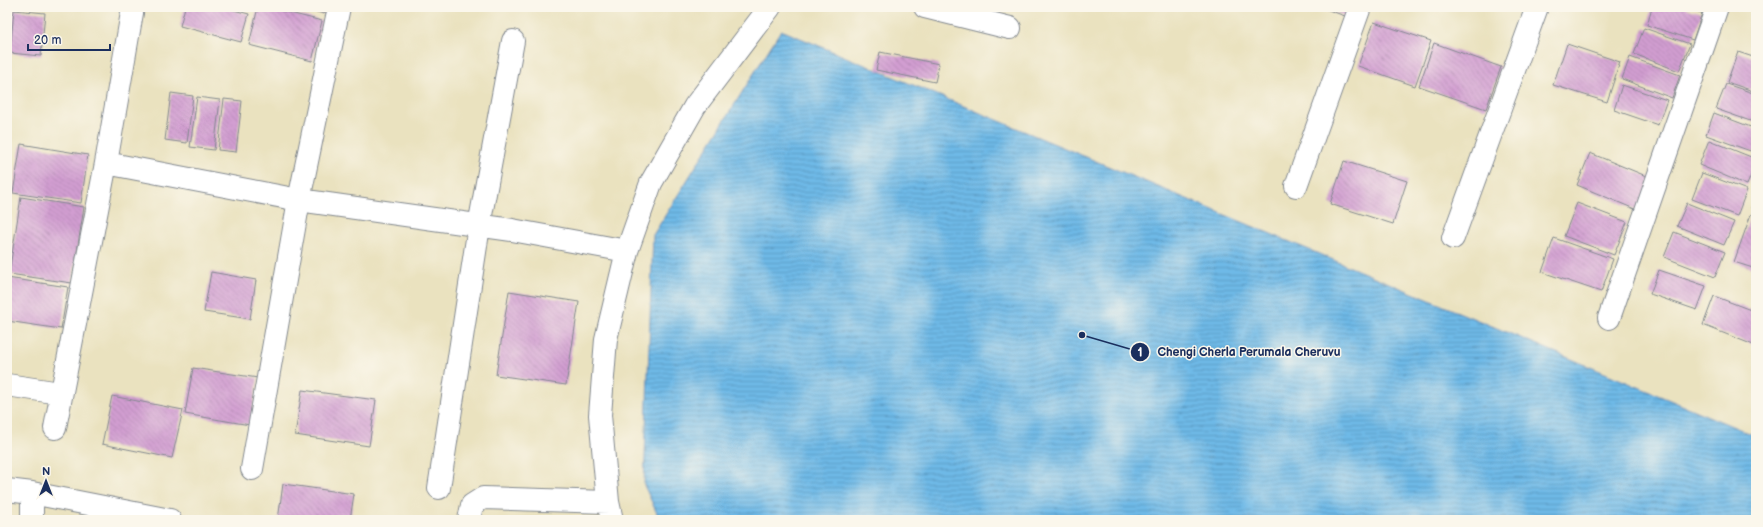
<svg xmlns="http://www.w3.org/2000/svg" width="1763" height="527" font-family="'Balsamiq Sans',sans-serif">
	<defs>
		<pattern id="water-rules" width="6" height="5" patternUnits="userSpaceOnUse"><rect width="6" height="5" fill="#6eb9e7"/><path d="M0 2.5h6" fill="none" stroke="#5a97be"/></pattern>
		<pattern id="building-back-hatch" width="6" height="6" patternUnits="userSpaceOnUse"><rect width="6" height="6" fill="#d29ed1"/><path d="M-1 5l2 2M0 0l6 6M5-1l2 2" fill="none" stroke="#aa81ad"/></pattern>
	</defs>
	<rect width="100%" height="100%" fill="#fbf7ec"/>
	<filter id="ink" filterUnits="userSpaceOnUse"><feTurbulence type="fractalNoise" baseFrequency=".025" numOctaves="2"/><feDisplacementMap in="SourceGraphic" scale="8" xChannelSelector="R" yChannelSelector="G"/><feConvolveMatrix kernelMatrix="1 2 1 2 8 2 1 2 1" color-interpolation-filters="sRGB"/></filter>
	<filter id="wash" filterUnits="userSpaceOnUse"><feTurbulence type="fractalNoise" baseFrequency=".012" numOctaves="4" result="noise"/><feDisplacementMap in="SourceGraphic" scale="16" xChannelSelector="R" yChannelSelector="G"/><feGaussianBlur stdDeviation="0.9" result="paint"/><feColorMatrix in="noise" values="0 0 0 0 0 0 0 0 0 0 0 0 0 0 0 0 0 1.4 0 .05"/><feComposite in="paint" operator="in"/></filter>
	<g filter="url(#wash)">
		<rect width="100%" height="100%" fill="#eae2bf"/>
		<path fill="url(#water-rules)" stroke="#4474a2" d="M 781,30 L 1756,436 L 1756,520 L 660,520 L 644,485 L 653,235 Z"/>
		<g id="blocks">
			<path fill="url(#building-back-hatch)" d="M 185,7 L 222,7 L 249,14 L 241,42 L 180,26 Z
				M 258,7 L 266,7 L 322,21 L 312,61 L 249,45 Z
				M 299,7 L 326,7 L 324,14 Z
				M 1320,7 L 1349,7 L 1345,16 Z
				M 1652,7 L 1682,7 L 1702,13 L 1693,40 L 1647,25 Z
				M 14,10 L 45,13 L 41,56 L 10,53 Z
				M 1374,22 L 1431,41 L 1415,86 L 1358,66 Z
				M 1644,28 L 1690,44 L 1679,71 L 1634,54 Z
				M 1434,43 L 1501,67 L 1486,109 L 1419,86 Z
				M 1567,44 L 1620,62 L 1607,102 L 1553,85 Z
				M 880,52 L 939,64 L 935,82 L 876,70 Z
				M 1738,52 L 1756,58 L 1756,92 L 1727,82 Z
				M 1630,57 L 1680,75 L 1672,98 L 1622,79 Z
				M 1726,84 L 1756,94 L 1756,123 L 1716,109 Z
				M 1622,85 L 1667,100 L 1658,125 L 1614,110 Z
				M 171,93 L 193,96 L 187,143 L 165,140 Z
				M 197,97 L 220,100 L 214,150 L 190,147 Z
				M 224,99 L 242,101 L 236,152 L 218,150 Z
				M 1714,113 L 1756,129 L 1756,153 L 1706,135 Z
				M 1709,140 L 1756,159 L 1756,163 L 1747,185 L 1699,165 Z
				M 21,144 L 88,155 L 81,203 L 13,193 Z
				M 1590,153 L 1651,178 L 1637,210 L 1577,185 Z
				M 1344,161 L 1407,181 L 1393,224 L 1330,204 Z
				M 1702,173 L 1747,190 L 1737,216 L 1692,199 Z
				M 1756,195 L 1756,210 L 1751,208 Z
				M 21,197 L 84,207 L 72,283 L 9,274 Z
				M 1577,203 L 1627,222 L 1614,255 L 1564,236 Z
				M 1687,203 L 1734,222 L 1724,245 L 1677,226 Z
				M 1751,214 L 1756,215 L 1756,269 L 1734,262 Z
				M 1674,232 L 1725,252 L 1715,277 L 1664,257 Z
				M 1554,238 L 1613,259 L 1601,292 L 1542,272 Z
				M 1659,270 L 1706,286 L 1697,310 L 1650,294 Z
				M 211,272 L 256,280 L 250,319 L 204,312 Z
				M 7,278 L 68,287 L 61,329 L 7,321 Z
				M 509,291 L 579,302 L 566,385 L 496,375 Z
				M 1714,296 L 1756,312 L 1756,346 L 1703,325 Z
				M 193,368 L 258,378 L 250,425 L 185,414 Z
				M 302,390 L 376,400 L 369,446 L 295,435 Z
				M 112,396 L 183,410 L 172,458 L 102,444 Z
				M 283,484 L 354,494 L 350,520 L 278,520 Z"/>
		</g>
	</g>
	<g filter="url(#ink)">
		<use href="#blocks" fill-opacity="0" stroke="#82888e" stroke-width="1"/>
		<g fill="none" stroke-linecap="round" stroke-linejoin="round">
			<defs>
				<path id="minor" d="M 133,7 L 106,163 L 299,200 L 512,230 L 627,251
					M 925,7 L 1010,28
					M 1296,186 L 1360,7
					M 1453,238 L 1537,7
					M 1609,318 L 1717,7
					M 7,385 L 60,393
					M 55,428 L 106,163
					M 252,469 L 299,200 L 339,7
					M 439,488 L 479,226 L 513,41
					M 7,490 L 32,493 L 170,520
					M 32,493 L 32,520
					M 469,520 L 472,505 L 483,498 L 608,502
					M 612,520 L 608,502 L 600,415 L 606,339 L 627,251 L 651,183 L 695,106 L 770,7"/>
			</defs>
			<use href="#minor" stroke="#82888e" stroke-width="24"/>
			<use href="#minor" stroke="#fff" stroke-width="22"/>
		</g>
	</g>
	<path fill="none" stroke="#1b2f5e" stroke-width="1.5" d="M1082 335L1140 352"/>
	<g fill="#1b2f5e" stroke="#fbf7ec" stroke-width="1.5">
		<circle cx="1082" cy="335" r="4"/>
		<circle cx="1140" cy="352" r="10"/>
	</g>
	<g font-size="12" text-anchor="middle" font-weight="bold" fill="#fff">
		<text x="1140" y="356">1</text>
	</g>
	<g font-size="12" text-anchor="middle" font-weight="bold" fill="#1b2f5e" stroke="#fbf7ec" stroke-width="3" stroke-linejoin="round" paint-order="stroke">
		<text x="1249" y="356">Chengi Cherla Perumala Cheruvu</text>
	</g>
	<rect width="1763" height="527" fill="none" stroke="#fbf7ec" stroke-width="24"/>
	<g transform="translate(46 481)" stroke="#fbf7ec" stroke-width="3" paint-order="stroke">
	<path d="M0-3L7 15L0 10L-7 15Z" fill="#1b2f5e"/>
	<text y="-6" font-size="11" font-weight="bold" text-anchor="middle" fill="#1b2f5e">N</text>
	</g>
	<path d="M28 44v6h82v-6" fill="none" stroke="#1b2f5e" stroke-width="2"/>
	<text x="34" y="44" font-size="12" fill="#1b2f5e" stroke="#fbf7ec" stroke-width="3" paint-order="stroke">20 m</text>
</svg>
